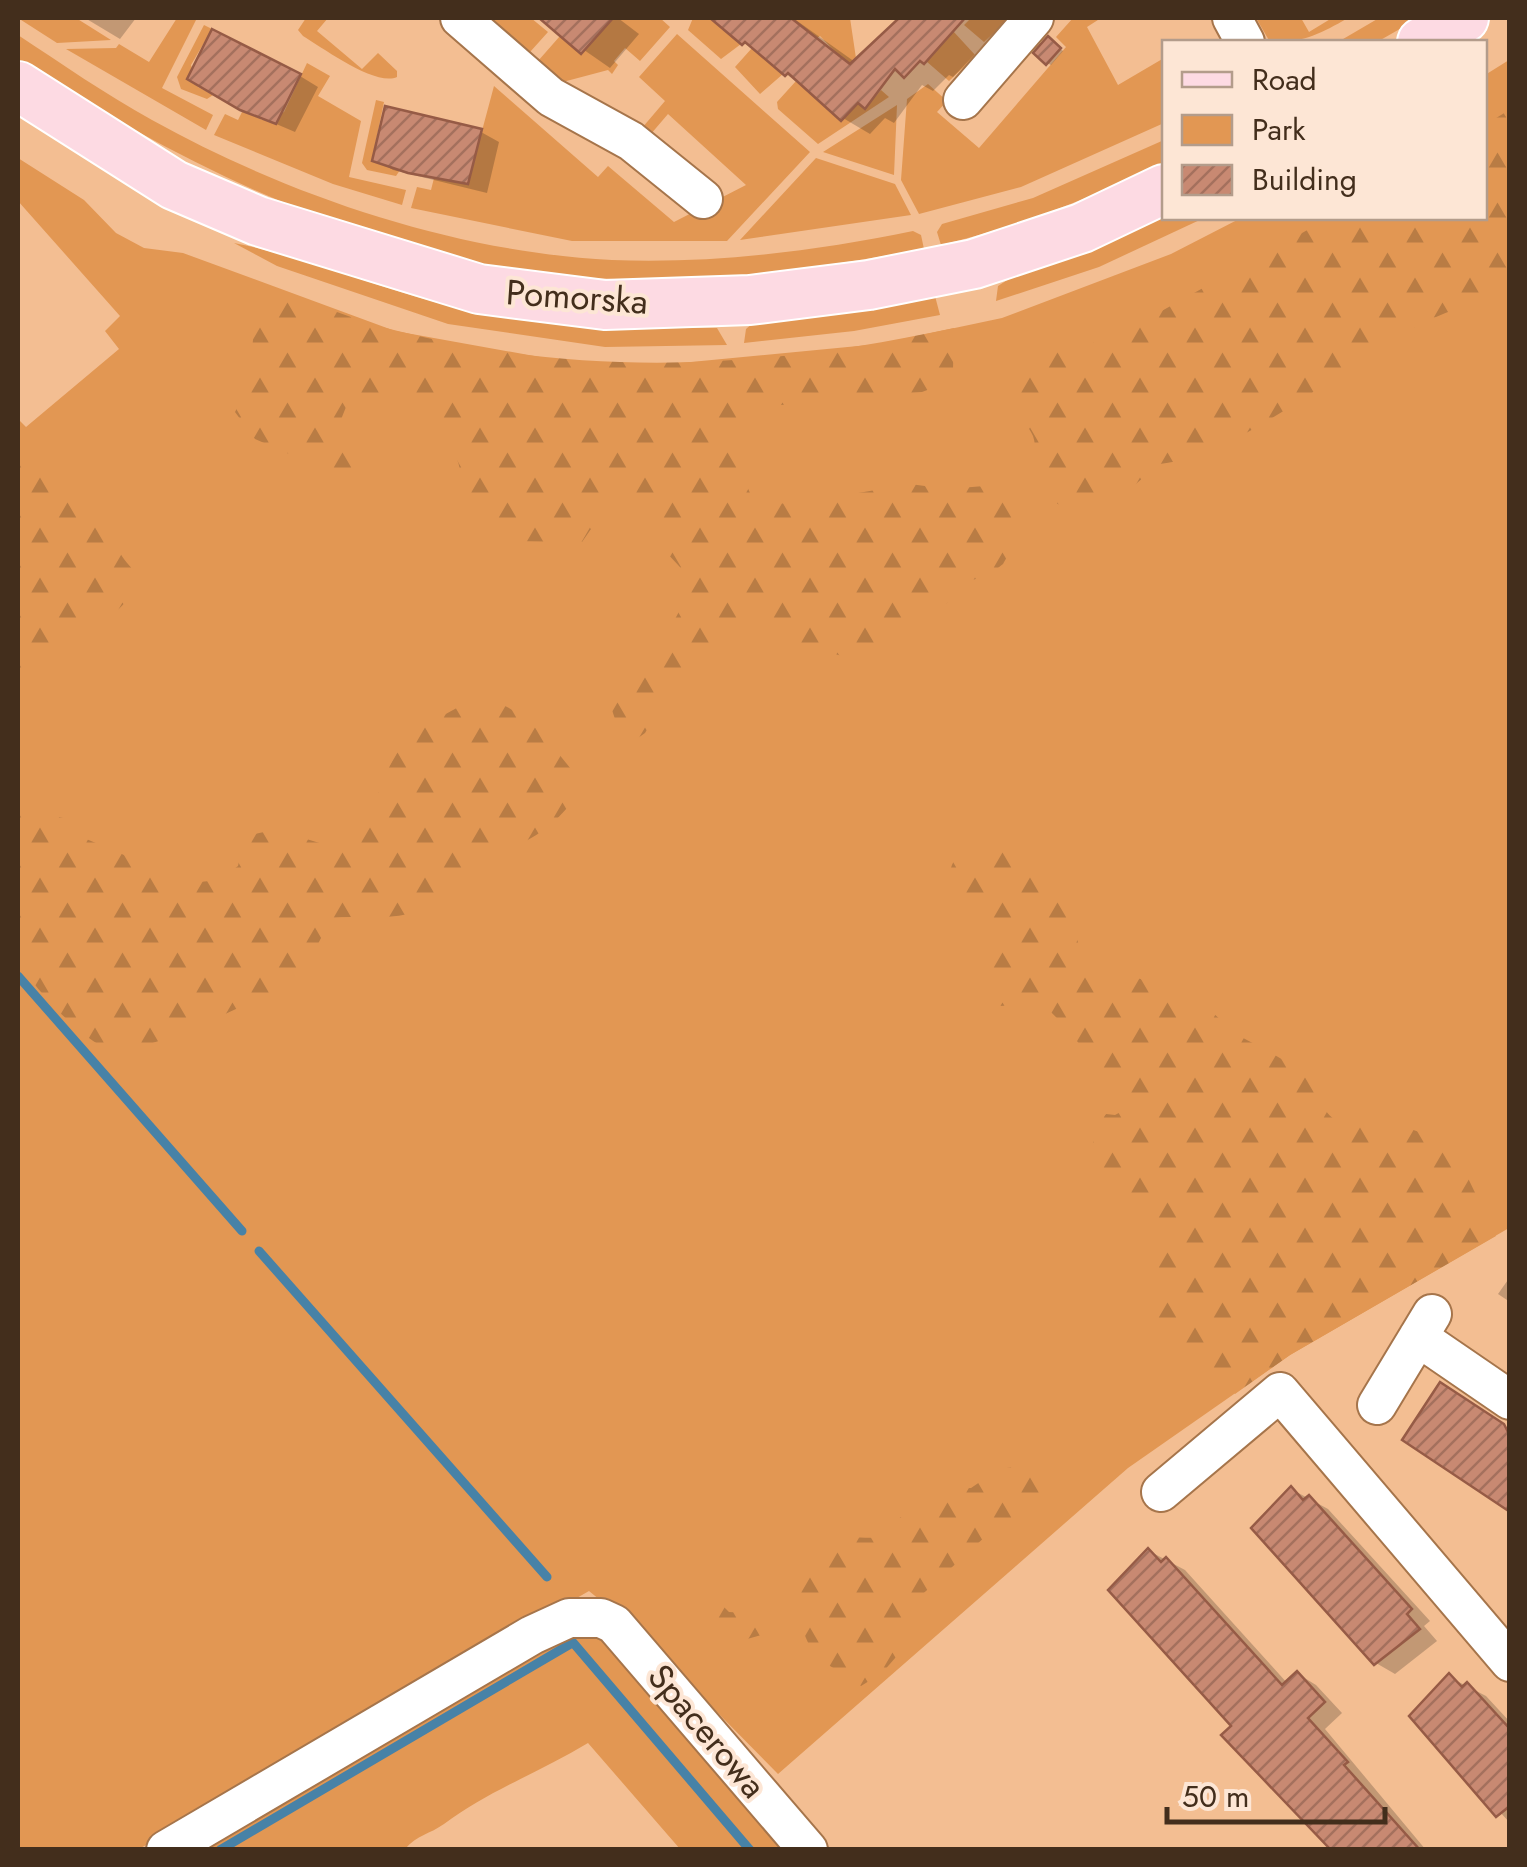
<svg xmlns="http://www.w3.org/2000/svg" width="1527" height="1867" font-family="Jost,sans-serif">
	<defs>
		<pattern id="forest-firs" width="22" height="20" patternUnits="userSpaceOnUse" patternTransform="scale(2.5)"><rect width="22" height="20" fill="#e29753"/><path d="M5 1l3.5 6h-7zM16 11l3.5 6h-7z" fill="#b97c44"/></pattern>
		<pattern id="building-hatch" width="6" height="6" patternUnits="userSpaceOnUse" patternTransform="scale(2.5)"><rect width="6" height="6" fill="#c88972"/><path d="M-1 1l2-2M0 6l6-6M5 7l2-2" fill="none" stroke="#a4705d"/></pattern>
	</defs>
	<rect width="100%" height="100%" fill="#f3be92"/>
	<path fill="#e29753" d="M 18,18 L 76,18 L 111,40 L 57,43 Z
		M 177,18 L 197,18 L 162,88 L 213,115 L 206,130 L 66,49 L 116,48 L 119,44 L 149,62 Z
		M 306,18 L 328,18 L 317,31 L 362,69 L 378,53 L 397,71 L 397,77 C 376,87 323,48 303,36 L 298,30 Z
		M 531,18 L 548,32 L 530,52 L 492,19 Z
		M 613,18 L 660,18 L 670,27 L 640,61 L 625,48 L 614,61 L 618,65 L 612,74 L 608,70 L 559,83 L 538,61 L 560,36 L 581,54 Z
		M 693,18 L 710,18 L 741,44 L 721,59 L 688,30 Z
		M 791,18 L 850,18 L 857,65 L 852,69 L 820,36 L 816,39 Z
		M 971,18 L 1010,18 L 984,42 L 964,25 Z
		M 1073,18 L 1101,18 L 1087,27 L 1118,85 L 1164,58 L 1164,123 L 1021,187 L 919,214 L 901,180 L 907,99 L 928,84 L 947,101 L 937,112 L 979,148 L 1066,47 L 1056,37 Z
		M 1256,18 L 1301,18 L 1309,32 L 1332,18 L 1348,18 C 1320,34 1303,43 1270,42 Z
		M 1379,18 L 1419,18 L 1377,42 L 1338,42 Z
		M 204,25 L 212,29 L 191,65 L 198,87 L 213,95 L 207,99 L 181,89 L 177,77 Z
		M 953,31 L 976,56 L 949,81 L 926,61 Z
		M 677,34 L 810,152 L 727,241 L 572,241 L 411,208 L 417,187 L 431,190 L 434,178 L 468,183 L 494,86 L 598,177 L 608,166 L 674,222 L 746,185 L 668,114 L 650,135 L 642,128 L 665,101 L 639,77 Z
		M 18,35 C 62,64 105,94 152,120 C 289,196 455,252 612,260 C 712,264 816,251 913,231 L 921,235 L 924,249 C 803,271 679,288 555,275 C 360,255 181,163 18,61 Z
		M 752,48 L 783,74 L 760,94 L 735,67 Z
		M 1509,60 L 1509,1228 L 1290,1355 L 1128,1468 L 778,1774 L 633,1627 L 589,1591 L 139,1849 L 18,1849 L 18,419 L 26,427 L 119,349 L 105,331 L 120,316 L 18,201 L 18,158 L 84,200 L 116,233 L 144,248 L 183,253 L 395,331 L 573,363 L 649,366 L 879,344 L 1002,318 L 1171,254 L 1241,218 L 1484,218 L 1485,75 Z
		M 307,63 L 330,76 L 318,96 L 361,121 L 349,177 L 406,190 L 402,205 L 333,184 L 214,135 L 225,114 L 238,120 L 243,110 L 262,120 L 284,112 Z
		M 796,81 L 841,120 L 858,103 L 865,109 L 881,90 L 889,97 L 818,144 L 778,109 L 777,102 Z
		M 376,100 L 384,102 L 372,160 L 400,170 L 396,176 L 367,170 L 362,163 Z
		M 897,105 L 894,175 L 823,152 Z
		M 1164,140 L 1164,163 C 1092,198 1019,226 941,245 L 937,232 L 942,224 L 1033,198 Z
		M 816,158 L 895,184 L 911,215 L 740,240 Z
		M 1164,216 L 1204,218 L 1099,267 L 996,301 L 998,286 L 1012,277 L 1071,258 Z
		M 234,243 C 312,258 385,292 464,309 C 548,327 631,328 717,328 L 727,345 L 605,347 L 448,324 L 277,266 Z
		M 935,296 L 940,315 L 854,331 L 744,343 L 746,329 L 754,322 Z
		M 598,1632 L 796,1849 L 680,1849 L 588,1743 C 540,1772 490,1790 444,1824 C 430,1834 417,1835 405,1849 L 191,1850 L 538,1641 Z"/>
	<path fill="url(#forest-firs)" d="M 1509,110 L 1509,289 C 1477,303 1440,312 1410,330 C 1341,368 1231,461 1155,464 C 1131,497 1064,536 1039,482 C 1032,468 1038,450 1033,436 C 1029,426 1020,419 1017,408 C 1014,392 1017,370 1020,353 L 1093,343 L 1149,318 L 1329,218 L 1484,218 L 1485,125 Z
		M 297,297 C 330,309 363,323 398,331 C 586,378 765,369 954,328 L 953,370 L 946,383 L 922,392 L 748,408 C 723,436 741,472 754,502 L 795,504 L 910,484 L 947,489 L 997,485 L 1015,512 L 1013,546 L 1003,564 L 989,575 L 969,581 L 939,611 L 848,658 L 787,639 L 773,622 L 755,615 L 736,622 L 723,638 L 689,658 L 645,733 L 631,743 L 621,737 L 609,701 C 619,681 632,676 645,661 C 666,639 683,608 692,580 L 665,551 L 662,517 L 648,502 L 616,491 L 606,505 L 589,510 L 586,519 L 591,529 L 582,542 L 512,541 C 496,527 478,514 466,497 C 460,486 462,471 457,459 C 435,403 404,386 346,407 L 338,427 L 364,461 L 351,481 L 255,439 L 235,412 L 250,383 L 254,324 L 269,299 Z
		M 18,454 C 49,456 90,494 104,521 C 116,543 119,559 139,574 C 123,633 77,615 42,650 C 26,666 30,688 18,707 Z
		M 475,698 C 528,703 552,748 584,785 C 542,849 516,837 464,876 C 447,889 436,906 415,912 C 386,921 359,915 331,918 C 320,940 309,966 289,981 C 266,998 138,1056 113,1051 C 86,1044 33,988 20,963 C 12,948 17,814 18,788 L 31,794 L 43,813 L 63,818 L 84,838 L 190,883 L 219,880 L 238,866 L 244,838 C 292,817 311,853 341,842 C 377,829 379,770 403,745 C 422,725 452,711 475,698 Z
		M 992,840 C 1033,848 1059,888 1073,926 C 1082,950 1078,964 1103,977 L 1117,970 C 1151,985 1207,995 1227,1029 C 1253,1045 1289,1058 1310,1082 C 1328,1103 1316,1113 1351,1129 L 1370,1115 L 1451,1143 L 1496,1236 L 1290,1355 L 1235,1394 C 1214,1370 1181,1362 1160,1339 C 1142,1318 1165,1282 1157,1256 C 1147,1222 1116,1202 1091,1181 L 1094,1127 L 1106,1114 L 1115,1115 L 1128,1108 C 1099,1073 1077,1034 1042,1004 L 999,1006 L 987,993 C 991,976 995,956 989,939 C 973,891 910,868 992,840 Z
		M 1038,1464 L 1047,1470 L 1043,1498 L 987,1535 L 914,1602 L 903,1649 L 882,1673 L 861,1686 C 847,1675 820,1663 811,1648 C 794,1620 792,1566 821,1545 C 835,1535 859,1538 875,1538 L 934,1490 L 971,1488 L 999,1469 Z
		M 718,1601 L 729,1612 L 765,1614 L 773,1620 L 768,1633 L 733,1643 C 717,1635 703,1622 703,1603 Z"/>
	<path fill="#0003" d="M 85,18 L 136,18 L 120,39 Z
		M 538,18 L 618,18 L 639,34 L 610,68 Z
		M 714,18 L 793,18 L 855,62 L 905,18 L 1010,18 L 953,77 L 949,75 L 933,91 L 922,85 L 894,123 L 885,118 L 870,134 L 843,118 Z
		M 1052,41 L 1063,51 L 1051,65 L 1047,63 Z
		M 300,76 L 318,87 L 295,132 L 241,109 Z
		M 481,132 L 499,142 L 487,193 L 393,170 L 375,159 Z
		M 1510,1277 L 1510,1302 L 1498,1294 Z
		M 1291,1489 L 1328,1509 L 1430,1621 L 1424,1626 L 1437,1641 L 1395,1674 L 1376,1663 Z
		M 1149,1551 L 1185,1570 L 1288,1684 L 1298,1674 L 1316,1685 L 1342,1713 L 1325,1729 L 1426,1850 L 1332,1850 L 1234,1726 Z
		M 1449,1677 L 1486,1696 L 1510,1722 L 1510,1823 L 1412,1716 Z"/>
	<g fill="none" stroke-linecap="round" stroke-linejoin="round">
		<path stroke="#4782a7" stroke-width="9" d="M 18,976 L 242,1231
			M 259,1251 L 547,1577
			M 570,1639 L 750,1850
			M 220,1850 L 572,1643"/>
	</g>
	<path fill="url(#building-hatch)" stroke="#965b46" stroke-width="2.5" d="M 539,18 L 613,18 L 581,54 Z
		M 710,18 L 791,18 L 850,64 L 899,18 L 965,18 L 924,64 L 920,61 L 904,78 L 895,69 L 865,109 L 858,103 L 841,121 L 788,73 L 785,76 L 745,42 L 742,45 Z
		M 212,29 L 301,74 L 276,124 L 240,110 L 187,79 Z
		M 1048,36 L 1061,48 L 1046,65 L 1033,53 Z
		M 385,106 L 482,129 L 468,184 L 408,173 L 372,161 Z
		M 1440,1382 L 1504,1424 L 1510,1436 L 1510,1512 L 1402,1440 Z
		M 1291,1486 L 1303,1500 L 1309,1495 L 1412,1609 L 1407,1614 L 1420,1629 L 1374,1665 L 1251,1528 Z
		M 1148,1548 L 1161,1562 L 1166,1557 L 1282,1685 L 1297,1671 L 1325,1702 L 1308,1718 L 1348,1762 L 1344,1765 L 1420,1850 L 1331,1850 L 1221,1735 L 1231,1726 L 1108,1590 Z
		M 1449,1673 L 1462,1687 L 1467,1682 L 1510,1729 L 1510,1806 L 1496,1817 L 1409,1716 Z"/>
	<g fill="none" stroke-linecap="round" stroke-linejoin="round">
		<defs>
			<path id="minor" d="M 460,18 L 551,97 L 631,141 L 703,199
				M 1232,18 L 1245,42
				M 963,100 L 1034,18
				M 1418,1337 L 1510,1400
				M 1377,1405 L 1432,1314
				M 1161,1492 L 1280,1392 L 1510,1662
				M 166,1850 L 532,1635 L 569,1618 L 601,1618 L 614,1624 L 808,1850"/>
			<path id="major" d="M 1422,42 L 1464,18
				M 18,86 L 174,185 L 258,221 L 479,289 L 605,305 L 750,300 L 869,285 L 974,264 L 1082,228 L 1164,189"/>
		</defs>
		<use href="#minor" stroke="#a6754b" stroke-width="42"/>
		<use href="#major" stroke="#fff" stroke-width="52"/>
		<use href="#minor" stroke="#fff" stroke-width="38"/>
		<use href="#major" stroke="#fddae3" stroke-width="48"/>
	</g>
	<g text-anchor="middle" stroke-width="8" stroke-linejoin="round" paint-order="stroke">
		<g font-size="35" fill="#432e1c" stroke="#fde6d5">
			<text transform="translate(577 297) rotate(4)" y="12">Pomorska</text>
			<text transform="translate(707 1731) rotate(50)" y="12">Spacerowa</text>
		</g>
	</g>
	<rect width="1527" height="1867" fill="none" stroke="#432e1c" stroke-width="40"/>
	<rect x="1162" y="40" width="325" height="180" fill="#fde6d5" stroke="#b39c8b" stroke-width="2.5"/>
	<rect x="1182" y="72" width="50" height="15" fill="#fddae3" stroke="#b39c8b" stroke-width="2.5"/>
	<text x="1252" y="90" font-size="30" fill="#432e1c">Road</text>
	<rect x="1182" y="115" width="50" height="30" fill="#e29753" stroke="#b39c8b" stroke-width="2.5"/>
	<text x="1252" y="140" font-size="30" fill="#432e1c">Park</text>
	<rect x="1182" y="165" width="50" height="30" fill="url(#building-hatch)" stroke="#b39c8b" stroke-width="2.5"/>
	<text x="1252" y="190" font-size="30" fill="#432e1c">Building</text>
	<path d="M1167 1807v15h218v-15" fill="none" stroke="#432e1c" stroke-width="5"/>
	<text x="1182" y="1807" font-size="30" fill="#432e1c" stroke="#fde6d5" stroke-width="8" paint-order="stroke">50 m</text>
</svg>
